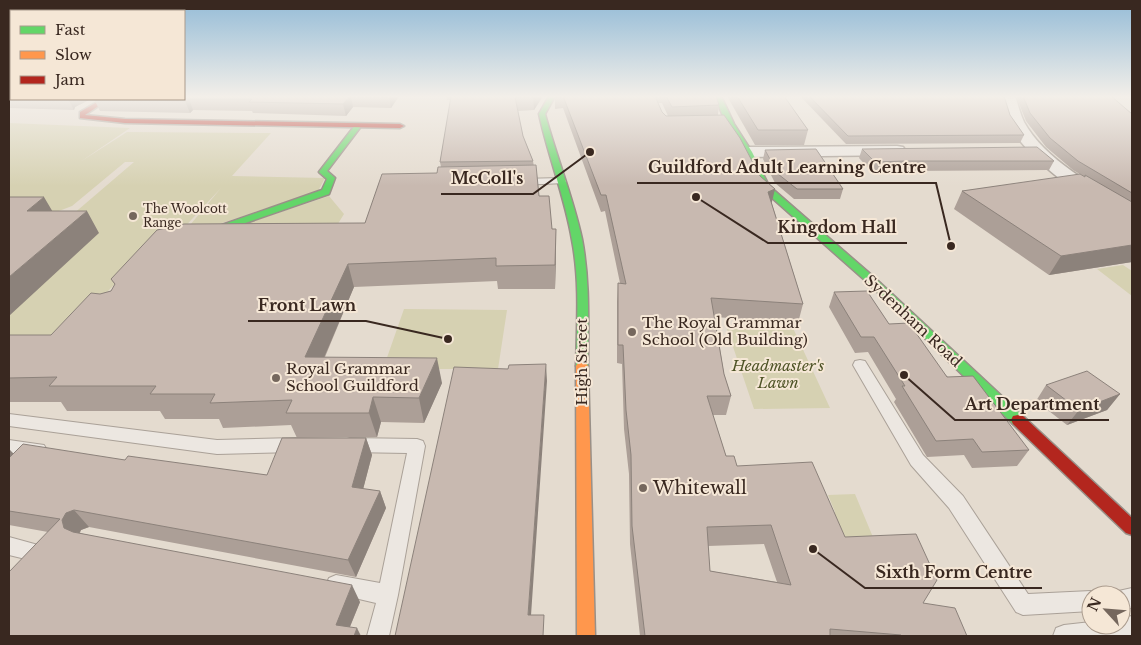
<svg xmlns="http://www.w3.org/2000/svg" width="1141" height="645" font-family="'Libre Baskerville',serif">
	<rect width="100%" height="100%" fill="#e4dbcf"/>
	<path fill="#d6d1b2" d="M 9,123 L 130,128 L 80,162 L 127,132 L 271,133 L 232,176 L 325,178 L 318,191 L 180,237 L 221,188 L 178,234 L 165,234 L 92,307 L 109,314 L 9,359 L 9,316 L 51,233 L 134,162 L 125,162 L 72,206 L 9,230 Z
		M 329,196 L 344,214 L 328,240 L 200,239 Z
		M 1123,265 L 1132,271 L 1132,296 L 1097,269 Z
		M 404,309 L 507,310 L 498,369 L 383,369 Z
		M 793,328 L 830,408 L 754,409 L 727,329 Z
		M 855,494 L 880,554 L 836,555 L 819,513 L 835,512 L 828,495 Z"/>
	<g fill="none" stroke-linecap="round" stroke-linejoin="round">
		<defs>
			<path id="lane" d="M 561,178 L 566,181 L 565,183 L 520,185 L 515,182 L 520,179 Z
				M 860,360 L 865,361 L 923,455 L 963,496 L 1028,594 L 1091,591 L 1099,595 L 1091,595 L 1091,611 L 1023,615 L 1016,612 L 949,508 L 911,465 L 853,365 L 855,361 Z
				M 9,414 L 217,440 L 296,438 L 302,440 L 304,445 L 302,450 L 296,452 L 217,454 L 9,426 Z
				M 350,438 L 417,439 L 423,441 L 425,446 L 398,595 L 389,636 L 367,636 L 376,603 L 329,592 L 326,585 L 329,578 L 336,575 L 380,583 L 407,453 L 350,452 L 344,450 L 342,445 L 344,440 Z
				M 9,440 L 44,445 L 47,450 L 44,455 L 38,457 L 9,454 Z
				M 9,537 L 49,548 L 52,554 L 49,560 L 42,563 L 9,555 Z
				M 1132,588 L 1132,608 L 1121,609 L 1121,595 L 1112,595 L 1114,592 Z
				M 1132,616 L 1132,636 L 1053,636 L 1056,628 L 1064,625 L 1091,622 L 1091,625 L 1121,625 L 1121,618 Z"/>
			<path id="street" d="M 1000,96 L 1015,96 C 1018,104 1020,114 1024,122 C 1044,159 1096,188 1132,207 L 1132,221 C 1101,214 1037,165 1018,138 C 1008,125 1004,111 1000,96 Z
				M 897,146 L 903,147 L 906,151 L 903,155 L 748,157 L 742,156 L 739,152 L 742,148 L 748,147 Z"/>
			<path id="fast" d="M 549,96 L 555,96 L 545,114 C 556,156 573,197 582,239 C 590,281 588,324 588,366 L 586,369 L 578,369 L 576,366 C 577,324 580,281 572,240 C 565,197 548,156 539,114 Z
				M 715,96 L 721,96 L 734,124 L 752,152 L 769,186 L 876,279 L 1023,416 L 1025,420 L 1023,424 L 1018,425 L 1013,424 L 868,283 L 762,189 L 744,152 L 726,124 Z
				M 356,124 L 362,125 L 327,171 L 335,178 L 329,194 L 202,238 L 196,238 L 196,234 L 322,190 L 327,179 L 319,172 Z"/>
			<path id="slow" d="M 582,362 L 586,363 L 588,366 L 595,636 L 577,636 L 576,366 L 578,363 Z"/>
			<path id="jam" d="M 102,99 L 109,99 L 85,115 L 125,119 L 400,124 L 404,126 L 400,128 L 125,123 L 80,118 L 80,112 Z
				M 1018,415 L 1023,416 L 1132,518 L 1132,535 L 1126,533 L 1013,424 L 1011,420 L 1013,416 Z"/>
		</defs>
		<use href="#lane" stroke="#aaa198" stroke-width="2"/>
		<use href="#street" stroke="#aaa198" stroke-width="3"/>
		<use href="#fast" stroke="#999088" stroke-width="3"/>
		<use href="#slow" stroke="#999088" stroke-width="3"/>
		<use href="#jam" stroke="#999088" stroke-width="3"/>
		<use href="#lane" fill="#ece7e1" fill-rule="evenodd"/>
		<use href="#street" fill="#ece7e1" fill-rule="evenodd"/>
		<use href="#fast" fill="#63d668" fill-rule="evenodd"/>
		<use href="#slow" fill="#ff974d" fill-rule="evenodd"/>
		<use href="#jam" fill="#b3261e" fill-rule="evenodd"/>
	</g>
	<path fill="#ac9f97" fill-rule="evenodd" d="M 9,96 L 11,96 L 11,99 L 91,99 L 75,107 L 74,110 L 10,108 L 9,106 Z
		M 184,96 L 399,96 L 391,108 L 353,107 L 346,116 L 253,113 L 252,111 L 193,110 L 190,113 L 100,111 L 94,99 Z
		M 446,96 L 543,96 L 534,110 L 518,111 L 523,136 L 533,161 L 539,196 L 552,229 L 556,229 L 556,251 L 555,289 L 498,289 L 497,281 L 354,287 L 325,357 L 442,383 L 424,423 L 381,422 L 377,437 L 297,438 L 291,425 L 223,428 L 219,419 L 165,419 L 160,411 L 67,411 L 61,402 L 9,402 L 9,335 L 51,335 L 100,294 L 111,291 L 115,285 L 111,279 L 365,223 L 437,173 L 441,167 L 440,162 L 451,100 L 447,100 Z
		M 555,96 L 716,96 L 719,105 L 718,115 L 772,204 L 803,304 L 798,323 L 715,317 L 724,374 L 731,396 L 726,415 L 713,415 L 726,456 L 737,466 L 845,537 L 923,603 L 967,636 L 640,636 L 630,544 L 629,474 L 624,429 L 622,364 L 617,363 L 617,302 L 618,283 L 620,283 L 605,211 L 601,212 L 563,108 L 555,109 ZM 657,103 L 662,103 L 668,116 L 666,116 L 662,112 ZM 764,544 L 777,582 L 710,571 L 708,546 Z
		M 727,96 L 784,96 L 808,130 L 804,145 L 755,145 Z
		M 800,96 L 1004,96 L 1010,115 L 1024,135 L 1020,143 L 846,144 Z
		M 1016,96 L 1111,96 L 1132,114 L 1132,262 L 1049,275 L 954,209 L 962,191 L 1083,176 L 1073,170 L 1046,147 L 1026,121 Z
		M 862,149 L 1054,161 L 1049,170 L 903,171 L 872,172 L 859,158 Z
		M 765,150 L 843,189 L 840,199 L 794,199 L 775,183 L 763,159 Z
		M 834,292 L 889,324 L 1029,450 L 1017,466 L 972,468 L 964,455 L 927,457 L 894,402 L 896,399 L 868,352 L 855,353 L 829,307 Z
		M 1046,385 L 1120,394 L 1107,410 L 1067,425 L 1036,401 Z
		M 366,438 L 372,455 L 363,489 L 380,491 L 386,508 L 356,577 L 89,527 L 81,530 L 80,533 L 360,602 L 350,627 L 361,636 L 48,532 L 9,525 L 9,449 L 13,454 L 125,460 L 267,475 Z"/>
	<path fill="#8c827b" d="M 350,96 L 351,96 L 353,107 L 346,116 L 343,104 Z
		M 389,96 L 399,96 L 391,108 Z
		M 533,96 L 543,96 L 534,110 Z
		M 68,99 L 91,99 L 75,107 L 74,110 Z
		M 189,99 L 193,110 L 190,113 L 185,101 Z
		M 775,189 L 771,206 L 768,192 Z
		M 44,197 L 57,219 L 27,211 Z
		M 87,211 L 99,233 L 9,316 L 9,277 Z
		M 556,229 L 556,251 L 555,289 L 555,265 Z
		M 1132,245 L 1132,262 L 1049,275 L 1061,256 Z
		M 348,264 L 354,287 L 314,381 L 305,357 Z
		M 437,358 L 442,383 L 424,423 L 419,398 Z
		M 546,364 L 547,381 L 530,630 L 528,615 Z
		M 1120,394 L 1107,410 L 1067,425 L 1079,410 Z
		M 373,397 L 381,422 L 377,437 L 369,413 Z
		M 366,438 L 372,455 L 359,505 L 352,487 Z
		M 9,449 L 16,456 L 9,464 Z
		M 380,491 L 386,508 L 356,577 L 348,560 Z
		M 74,510 L 89,527 L 81,530 L 77,537 L 64,528 L 62,520 L 66,513 Z
		M 352,585 L 360,602 L 346,636 L 336,625 Z
		M 357,628 L 361,636 L 354,636 Z"/>
	<path fill="#c8b9b0" stroke="#8c827b" fill-rule="evenodd" d="M 184,96 L 350,96 L 343,104 L 249,102 L 252,99 L 189,99 L 185,101 L 94,99 L 184,99 Z
		M 451,96 L 533,96 L 515,97 L 523,136 L 533,161 L 440,162 Z
		M 563,96 L 655,96 L 662,112 L 666,116 L 724,115 L 740,138 L 760,176 L 775,189 L 768,192 L 803,304 L 711,298 L 724,374 L 731,396 L 707,396 L 726,456 L 734,456 L 737,466 L 812,462 L 845,537 L 916,534 L 937,580 L 923,603 L 955,608 L 967,636 L 901,636 L 901,635 L 830,629 L 830,636 L 645,636 L 632,526 L 631,455 L 626,410 L 623,345 L 618,345 L 618,283 L 626,284 L 606,195 L 601,195 ZM 771,525 L 791,585 L 710,571 L 707,527 Z
		M 666,96 L 716,96 L 719,105 L 672,107 Z
		M 737,96 L 784,96 L 808,130 L 758,130 Z
		M 809,96 L 1004,96 L 1010,115 L 1024,135 L 848,136 Z
		M 1023,96 L 1111,96 L 1132,114 L 1132,193 L 1078,161 L 1050,138 L 1030,113 Z
		M 1037,147 L 1054,161 L 906,161 L 875,162 L 862,149 Z
		M 816,149 L 843,189 L 797,189 L 778,174 L 765,150 Z
		M 536,165 L 539,196 L 549,196 L 552,229 L 556,229 L 555,265 L 496,266 L 496,258 L 348,264 L 305,357 L 437,358 L 419,398 L 373,397 L 369,413 L 286,413 L 292,400 L 210,403 L 215,394 L 150,394 L 156,386 L 49,386 L 57,377 L 9,378 L 9,335 L 51,335 L 91,293 L 100,294 L 111,291 L 115,284 L 111,279 L 157,230 L 184,224 L 365,223 L 382,174 L 437,173 L 438,167 Z
		M 1080,174 L 1085,177 L 1085,175 L 1132,202 L 1132,245 L 1061,256 L 962,191 Z
		M 9,197 L 44,197 L 27,211 L 87,211 L 9,277 Z
		M 867,291 L 889,324 L 909,323 L 947,377 L 973,376 L 1029,450 L 982,452 L 973,439 L 936,441 L 902,386 L 905,386 L 874,337 L 861,337 L 834,292 Z
		M 546,364 L 528,615 L 544,615 L 543,636 L 395,636 L 454,367 L 508,369 L 509,365 Z
		M 1087,371 L 1120,394 L 1079,410 L 1046,385 Z
		M 282,438 L 366,438 L 352,487 L 380,491 L 348,560 L 74,510 L 66,513 L 62,520 L 64,528 L 73,532 L 352,585 L 336,625 L 357,628 L 354,636 L 9,636 L 9,572 L 60,519 L 9,511 L 9,458 L 23,444 L 125,460 L 128,456 L 267,475 Z"/>
	<linearGradient id="sky" x2="0" y2="1"><stop stop-color="#95bcd7"/><stop offset="0.52" stop-color="#f3efe9"/><stop offset="1" stop-color="#f3efe9" stop-opacity="0"/></linearGradient>
	<rect width="1141" height="186" fill="url(#sky)"/>
	<g fill="#75675d" stroke="#f5e7d6" stroke-width="2">
		<circle cx="133" cy="216" r="5"/>
		<circle cx="632" cy="332" r="5"/>
		<circle cx="276" cy="378" r="5"/>
		<circle cx="643" cy="488" r="5"/>
	</g>
	<g text-anchor="middle" stroke-width="4" stroke-linejoin="round" paint-order="stroke">
		<g font-size="12" fill="#392820" stroke="#f5e7d6" text-anchor="start">
			<text x="143" y="213">The Woolcott<tspan x="143" dy="14">Range</tspan></text>
		</g>
		<g font-size="15" fill="#392820" stroke="#f5e7d6">
			<text transform="translate(913 321) rotate(43)" y="5">Sydenham Road</text>
			<text transform="translate(582 362) rotate(-90)" y="5">High Street</text>
		</g>
		<g font-size="15" fill="#392820" stroke="#f5e7d6" text-anchor="start">
			<text x="642" y="328">The Royal Grammar<tspan x="642" dy="17">School (Old Building)</tspan></text>
			<text x="286" y="374">Royal Grammar<tspan x="286" dy="17">School Guildford</tspan></text>
		</g>
		<g font-size="15" font-style="italic" fill="#4f5427" stroke="#f5e7d6">
			<text x="778" y="371">Headmaster's<tspan x="778" dy="17">Lawn</tspan></text>
		</g>
		<g font-size="18" fill="#392820" stroke="#f5e7d6" text-anchor="start">
			<text x="653" y="494">Whitewall</text>
		</g>
	</g>
	<path fill="none" stroke="#392820" stroke-width="2" d="M951 246L936 183H637M590 152L533 194H441M696 197L768 243H907M448 339L366 321H248M904 375L955 420H1109M813 549L865 588H1042"/>
	<g fill="#392820" stroke="#f5e7d6" stroke-width="2">
		<circle cx="951" cy="246" r="5"/>
		<circle cx="590" cy="152" r="5"/>
		<circle cx="696" cy="197" r="5"/>
		<circle cx="448" cy="339" r="5"/>
		<circle cx="904" cy="375" r="5"/>
		<circle cx="813" cy="549" r="5"/>
	</g>
	<g font-size="16" text-anchor="middle" font-weight="bold" fill="#392820" stroke="#f5e7d6" stroke-width="4" stroke-linejoin="round" paint-order="stroke">
		<text x="787" y="173">Guildford Adult Learning Centre</text>
		<text x="487" y="184">McColl's</text>
		<text x="837" y="233">Kingdom Hall</text>
		<text x="307" y="311">Front Lawn</text>
		<text x="1032" y="410">Art Department</text>
		<text x="954" y="578">Sixth Form Centre</text>
	</g>
	<rect width="1141" height="645" fill="none" stroke="#392820" stroke-width="20"/>
	<rect x="10" y="10" width="175" height="90" fill="#f5e7d6" stroke="#aa9b8d"/>
	<rect x="20" y="26" width="25" height="8" fill="#63d668" stroke="#aa9b8d"/>
	<text x="55" y="35" font-size="15" fill="#392820">Fast</text>
	<rect x="20" y="51" width="25" height="8" fill="#ff974d" stroke="#aa9b8d"/>
	<text x="55" y="60" font-size="15" fill="#392820">Slow</text>
	<rect x="20" y="76" width="25" height="8" fill="#b3261e" stroke="#aa9b8d"/>
	<text x="55" y="85" font-size="15" fill="#392820">Jam</text>
	<g transform="translate(1106 610) rotate(296)"><circle r="24" fill="#f5e7d6" stroke="#aa9b8d"/>
	<path d="M0-4L9 19L0 12L-9 19Z" fill="#75675d"/>
	<text y="-8" font-size="14" font-weight="bold" text-anchor="middle" fill="#392820">N</text>
	</g>
</svg>
